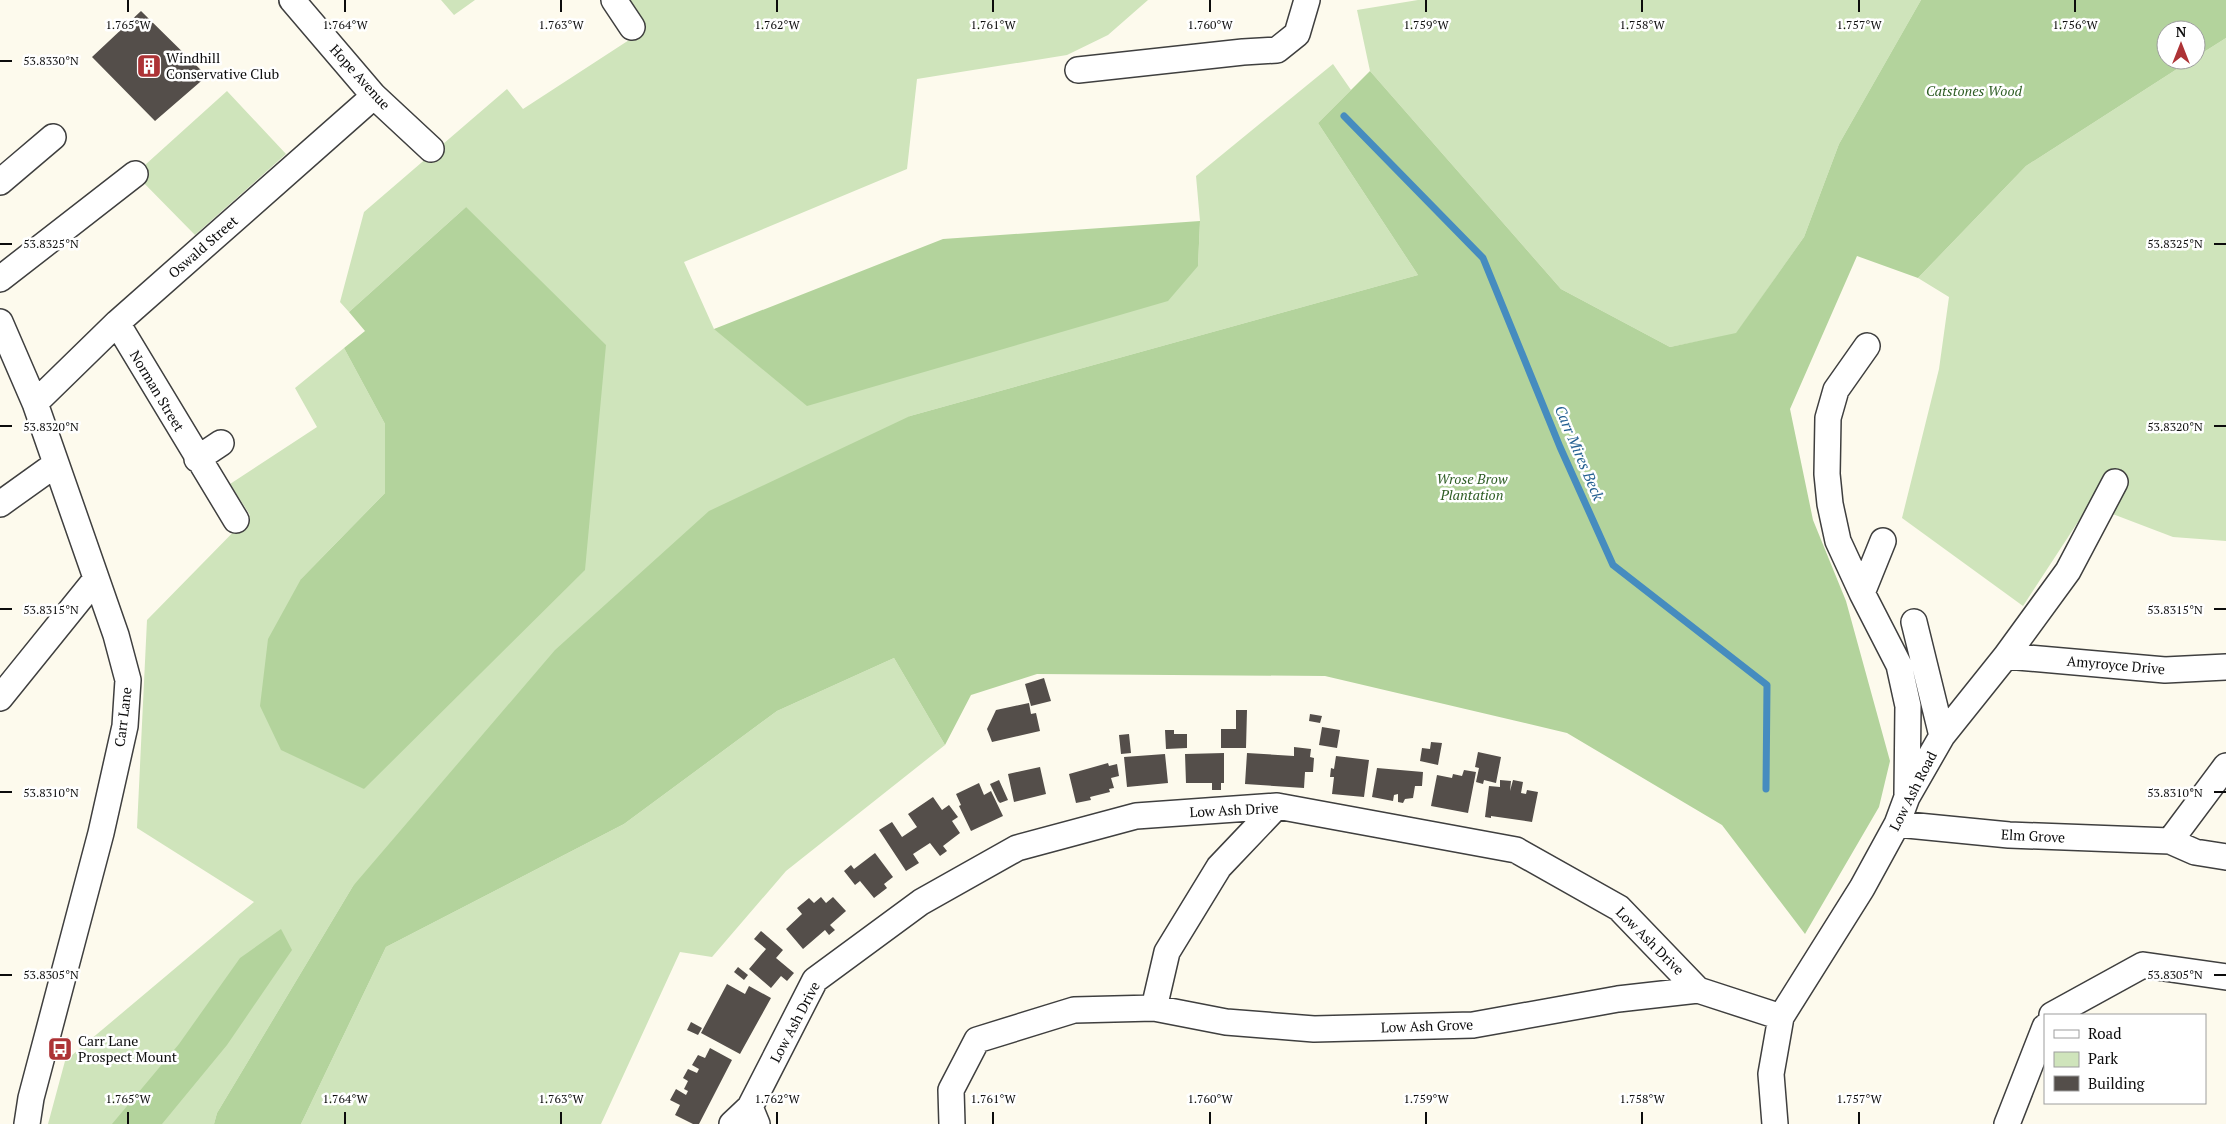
<svg xmlns="http://www.w3.org/2000/svg" width="2226" height="1124" font-family="'PT Serif',serif">
	<rect width="100%" height="100%" fill="#fdfaed"/>
	<path fill="#cfe4bb" d="M 441,0 L 475,0 L 454,15 Z
		M 629,0 L 1148,0 L 1108,35 L 1067,55 L 917,79 L 907,169 L 684,262 L 714,329 L 1198,266 L 1200,221 L 1196,176 L 1333,64 L 1351,90 L 1318,123 L 1418,275 L 910,416 L 353,886 L 217,1113 L 214,1124 L 48,1124 L 65,1061 L 254,902 L 137,828 L 147,620 L 250,515 L 230,484 L 317,427 L 295,388 L 344,348 L 385,424 L 385,493 L 301,579 L 364,789 L 466,207 L 349,312 L 340,302 L 364,212 L 507,89 L 523,109 L 646,29 Z
		M 1418,0 L 1921,0 L 1839,144 L 1804,237 L 1736,334 L 1670,347 L 1561,289 L 1370,71 L 1357,10 Z
		M 2226,38 L 2226,541 L 2173,537 L 2089,505 L 2023,606 L 1902,518 L 1939,369 L 1949,297 L 1918,278 L 2026,166 L 2191,60 L 2196,60 L 2196,57 Z
		M 227,91 L 286,154 L 195,235 L 135,174 Z
		M 894,658 L 945,745 L 786,871 L 712,957 L 680,952 L 601,1124 L 301,1124 L 386,947 L 624,824 L 777,711 Z"/>
	<path fill="#b3d39c" d="M 1921,0 L 2226,0 L 2226,38 L 2196,57 L 2196,30 L 2166,30 L 2166,60 L 2191,60 L 2026,166 L 1918,278 L 1857,256 L 1790,409 L 1813,520 L 1846,601 L 1890,761 L 1879,807 L 1805,934 L 1722,825 L 1567,733 L 1325,676 L 1037,674 L 971,695 L 945,745 L 894,658 L 777,711 L 624,824 L 386,947 L 301,1124 L 214,1124 L 217,1113 L 353,886 L 555,650 L 709,511 L 910,416 L 1418,275 L 1318,123 L 1370,71 L 1561,289 L 1670,347 L 1736,333 L 1804,237 L 1839,144 Z
		M 466,207 L 606,345 L 585,570 L 364,789 L 281,750 L 260,706 L 268,639 L 301,579 L 385,493 L 385,424 L 344,348 L 365,331 L 349,312 Z
		M 1200,221 L 1198,266 L 1168,301 L 807,406 L 714,329 L 943,239 Z
		M 281,929 L 292,950 L 227,1045 L 162,1124 L 112,1124 L 179,1044 L 240,958 Z"/>
	<g fill="none" stroke-linecap="round" stroke-linejoin="round">
		<path stroke="#468cbf" stroke-width="7" d="M 1344,116 L 1483,258 L 1560,447 L 1613,565 L 1767,685 L 1766,789"/>
	</g>
	<path fill="#544e4a" d="M 141,11 L 207,76 L 155,121 L 92,57 Z
		M 1044,678 L 1051,701 L 1031,706 L 1025,684 Z
		M 1029,703 L 1031,714 L 1036,713 L 1040,731 L 992,742 L 987,729 L 996,710 Z
		M 1236,710 L 1247,710 L 1246,748 L 1221,748 L 1221,729 L 1236,729 Z
		M 1310,714 L 1322,716 L 1320,723 L 1309,721 Z
		M 1322,727 L 1340,730 L 1337,748 L 1319,745 Z
		M 1165,730 L 1174,730 L 1174,734 L 1187,734 L 1187,748 L 1166,749 Z
		M 1129,734 L 1131,753 L 1121,754 L 1119,735 Z
		M 1431,742 L 1442,743 L 1438,765 L 1420,761 L 1422,748 L 1430,749 Z
		M 1294,747 L 1311,749 L 1310,757 L 1314,758 L 1313,772 L 1305,772 L 1304,788 L 1245,784 L 1247,753 L 1294,756 Z
		M 1478,752 L 1501,757 L 1496,783 L 1484,780 L 1483,784 L 1476,782 L 1479,768 L 1475,767 Z
		M 1224,753 L 1224,783 L 1221,783 L 1221,790 L 1212,790 L 1212,783 L 1186,783 L 1185,754 Z
		M 1165,754 L 1168,783 L 1127,787 L 1124,757 Z
		M 1336,756 L 1369,760 L 1364,797 L 1332,794 L 1334,777 L 1330,777 L 1331,768 L 1334,769 Z
		M 1108,763 L 1109,766 L 1117,764 L 1119,776 L 1111,778 L 1114,788 L 1109,789 L 1110,792 L 1090,797 L 1091,800 L 1076,803 L 1069,774 Z
		M 1040,767 L 1046,794 L 1014,802 L 1008,774 Z
		M 1377,768 L 1423,772 L 1422,786 L 1415,786 L 1413,798 L 1405,799 L 1403,803 L 1398,802 L 1398,794 L 1394,795 L 1393,801 L 1372,797 Z
		M 1464,770 L 1476,772 L 1468,813 L 1431,806 L 1437,775 L 1452,778 L 1453,774 L 1462,776 Z
		M 999,780 L 1008,800 L 1000,803 L 998,801 L 990,784 Z
		M 1500,780 L 1511,781 L 1510,791 L 1513,780 L 1523,782 L 1521,793 L 1526,794 L 1527,790 L 1538,792 L 1532,822 L 1491,816 L 1491,818 L 1485,817 L 1489,786 L 1500,787 Z
		M 979,783 L 984,795 L 991,791 L 1003,816 L 971,831 L 959,806 L 961,805 L 956,794 Z
		M 933,797 L 942,810 L 949,805 L 958,817 L 952,821 L 960,833 L 943,846 L 947,851 L 940,856 L 930,843 L 913,854 L 919,863 L 906,871 L 879,830 L 892,822 L 902,837 L 917,827 L 908,814 Z
		M 875,853 L 893,877 L 884,884 L 887,888 L 874,898 L 860,881 L 855,885 L 844,871 L 851,865 L 854,869 Z
		M 821,897 L 826,903 L 833,897 L 846,911 L 830,925 L 835,930 L 829,935 L 825,930 L 803,949 L 786,929 L 802,914 L 797,908 L 809,898 L 814,903 Z
		M 761,931 L 783,950 L 776,958 L 794,973 L 787,981 L 781,976 L 771,988 L 749,969 L 766,949 L 754,939 Z
		M 738,967 L 748,975 L 744,980 L 734,972 Z
		M 727,984 L 745,994 L 749,986 L 771,998 L 740,1054 L 701,1033 Z
		M 691,1022 L 702,1028 L 698,1035 L 687,1030 Z
		M 710,1048 L 732,1060 L 699,1124 L 693,1124 L 675,1115 L 680,1105 L 670,1100 L 676,1089 L 686,1095 L 688,1091 L 684,1089 L 688,1081 L 683,1078 L 688,1069 L 697,1073 L 699,1069 L 692,1065 L 698,1055 L 705,1058 Z"/>
	<g fill="none" stroke-linecap="round" stroke-linejoin="round">
		<defs>
			<path id="minor" d="M 292,0 L 374,96 L 431,149
				M 614,0 L 632,27
				M 1078,70 L 1243,52 L 1277,50 L 1297,34 L 1307,0
				M 0,182 L 53,137
				M 0,279 L 135,174
				M 0,322 L 35,403 L 116,635 L 128,680 L 125,726 L 101,833 L 31,1098 L 27,1124
				M 117,323 L 236,520
				M 1867,346 L 1836,390 L 1828,418 L 1827,474 L 1830,504 L 1838,541 L 1862,593 L 1899,665 L 1908,706 L 1907,794
				M 35,403 L 117,323 L 374,96
				M 197,459 L 221,443
				M 0,504 L 56,464
				M 1862,593 L 1883,541
				M 1914,622 L 1942,736
				M 2006,656 L 2165,670 L 2226,667
				M 0,698 L 96,579
				M 1897,824 L 2009,835 L 2170,841 L 2195,852 L 2226,857
				M 2170,841 L 2226,766
				M 1154,1008 L 1226,1022 L 1314,1029 L 1473,1025 L 1618,999 L 1698,990
				M 2052,1015 L 2143,965 L 2226,977
				M 732,1124 L 750,1107
				M 757,1124 L 750,1107 L 815,980 L 921,902 L 1017,848 L 1136,816 L 1277,806 L 1516,850 L 1619,908 L 1698,990 L 1781,1017
				M 952,1124 L 951,1090 L 977,1040 L 1074,1010 L 1154,1008 L 1167,952 L 1219,867 L 1277,806
				M 1775,1124 L 1771,1074 L 1781,1017 L 1862,888 L 1897,824 L 1907,797 L 1942,736 L 2006,656 L 2068,571 L 2115,482
				M 2007,1124 L 2045,1027"/>
		</defs>
		<use href="#minor" stroke="#3f3f3f" stroke-width="28"/>
		<use href="#minor" stroke="#fff" stroke-width="25"/>
	</g>
	<path fill="none" stroke="#0c0c0c" stroke-width="2" d="M 128,0 L 128,12M 345,0 L 345,12M 561,0 L 561,12M 777,0 L 777,12M 993,0 L 993,12M 1210,0 L 1210,12M 1426,0 L 1426,12M 1642,0 L 1642,12M 1859,0 L 1859,12M 2075,0 L 2075,12M 0,61 L 12,61M 0,244 L 12,244M 2214,244 L 2226,244M 0,426 L 12,426M 2214,426 L 2226,426M 0,609 L 12,609M 2214,609 L 2226,609M 0,792 L 12,792M 2214,792 L 2226,792M 0,975 L 12,975M 2214,975 L 2226,975M 128,1112 L 128,1124M 345,1112 L 345,1124M 561,1112 L 561,1124M 777,1112 L 777,1124M 993,1112 L 993,1124M 1210,1112 L 1210,1124M 1426,1112 L 1426,1124M 1642,1112 L 1642,1124M 1859,1112 L 1859,1124"/>
	<defs>
		<symbol id="building-square" viewBox="-11 -11 22 22"><rect x="-9" y="-9" width="18" height="18" rx="4" fill="#ad3336" stroke="#fff"/><path d="M-4-6H4V6H1V3H-1V6H-4ZM-2.5-4.3h1.7v1.8h-1.7ZM.8-4.3h1.7v1.8H.8ZM-2.5-1h1.7V.8h-1.7ZM.8-1h1.7V.8H.8Z" fill="#fff"/></symbol>
		<symbol id="bus-square" viewBox="-11 -11 22 22"><rect x="-9" y="-9" width="18" height="18" rx="4" fill="#ad3336" stroke="#fff"/><path d="M-5-6H5V4H4V6H2V4H-2V6H-4V4H-5ZM-3.5-4V0h7V-4ZM-3.5 1.2v1.5H-2V1.2ZM2 1.2v1.5H3.5V1.2Z" fill="#fff"/></symbol>
	</defs>
	<g fill-rule="evenodd">
		<use href="#building-square" x="135" y="52" width="28" height="28"/>
		<use href="#bus-square" x="46" y="1035" width="28" height="28"/>
	</g>
	<g text-anchor="middle" stroke-width="5" stroke-linejoin="round" paint-order="stroke">
		<g font-size="14" fill="#0c0c0c" stroke="#fff" text-anchor="start">
			<text x="166" y="63">Windhill<tspan x="166" dy="16">Conservative Club</tspan></text>
			<text x="78" y="1046">Carr Lane<tspan x="78" dy="16">Prospect Mount</tspan></text>
		</g>
		<g font-size="14" fill="#0c0c0c" stroke="#fff">
			<text transform="translate(360 77) rotate(48)" y="5">Hope Avenue</text>
			<text transform="translate(203 247) rotate(-41)" y="5">Oswald Street</text>
			<text transform="translate(157 391) rotate(59)" y="5">Norman Street</text>
			<text transform="translate(2116 665) rotate(5)" y="5">Amyroyce Drive</text>
			<text transform="translate(123 717) rotate(-83)" y="5">Carr Lane</text>
			<text transform="translate(1913 791) rotate(-63)" y="5">Low Ash Road</text>
			<text transform="translate(1234 810) rotate(-3)" y="5">Low Ash Drive</text>
			<text transform="translate(2033 836) rotate(3)" y="5">Elm Grove</text>
			<text transform="translate(1650 941) rotate(45)" y="5">Low Ash Drive</text>
			<text transform="translate(795 1022) rotate(-62)" y="5">Low Ash Drive</text>
			<text transform="translate(1427 1026) rotate(-2)" y="5">Low Ash Grove</text>
		</g>
		<g font-size="14" font-style="italic" fill="#2e5d24" stroke="#fff">
			<text x="1974" y="96">Catstones Wood</text>
			<text x="1472" y="484">Wrose Brow<tspan x="1472" dy="16">Plantation</tspan></text>
		</g>
		<g font-size="15" font-style="italic" fill="#235f91" stroke="#fff">
			<text transform="translate(1579 453) rotate(67)" y="5">Carr Mires Beck</text>
		</g>
	</g>
	<g font-size="12" text-anchor="middle" fill="#0c0c0c" stroke="#fff" stroke-width="5" stroke-linejoin="round" paint-order="stroke">
		<text x="128" y="29">1.765°W</text>
		<text x="345" y="29">1.764°W</text>
		<text x="561" y="29">1.763°W</text>
		<text x="777" y="29">1.762°W</text>
		<text x="993" y="29">1.761°W</text>
		<text x="1210" y="29">1.760°W</text>
		<text x="1426" y="29">1.759°W</text>
		<text x="1642" y="29">1.758°W</text>
		<text x="1859" y="29">1.757°W</text>
		<text x="2075" y="29">1.756°W</text>
		<text x="51" y="65">53.8330°N</text>
		<text x="51" y="248">53.8325°N</text>
		<text x="2175" y="248">53.8325°N</text>
		<text x="51" y="431">53.8320°N</text>
		<text x="2175" y="431">53.8320°N</text>
		<text x="51" y="614">53.8315°N</text>
		<text x="2175" y="614">53.8315°N</text>
		<text x="51" y="797">53.8310°N</text>
		<text x="2175" y="797">53.8310°N</text>
		<text x="51" y="979">53.8305°N</text>
		<text x="2175" y="979">53.8305°N</text>
		<text x="128" y="1103">1.765°W</text>
		<text x="345" y="1103">1.764°W</text>
		<text x="561" y="1103">1.763°W</text>
		<text x="777" y="1103">1.762°W</text>
		<text x="993" y="1103">1.761°W</text>
		<text x="1210" y="1103">1.760°W</text>
		<text x="1426" y="1103">1.759°W</text>
		<text x="1642" y="1103">1.758°W</text>
		<text x="1859" y="1103">1.757°W</text>
	</g>
	<rect x="2044" y="1014" width="162" height="90" fill="#ffffff" stroke="#9e9e9e"/>
	<rect x="2054" y="1030" width="25" height="8" fill="#ffffff" stroke="#9e9e9e"/>
	<text x="2088" y="1039" font-size="15" fill="#0c0c0c">Road</text>
	<rect x="2054" y="1052" width="25" height="15" fill="#cfe4bb" stroke="#9e9e9e"/>
	<text x="2088" y="1064" font-size="15" fill="#0c0c0c">Park</text>
	<rect x="2054" y="1076" width="25" height="15" fill="#544e4a" stroke="#9e9e9e"/>
	<text x="2088" y="1089" font-size="15" fill="#0c0c0c">Building</text>
	<g transform="translate(2181 45)"><circle r="24" fill="#ffffff" stroke="#9e9e9e"/>
	<path d="M0-4L9 19L0 12L-9 19Z" fill="#ad3336"/>
	<text y="-8" font-size="14" font-weight="bold" text-anchor="middle" fill="#0c0c0c">N</text>
	</g>
</svg>
